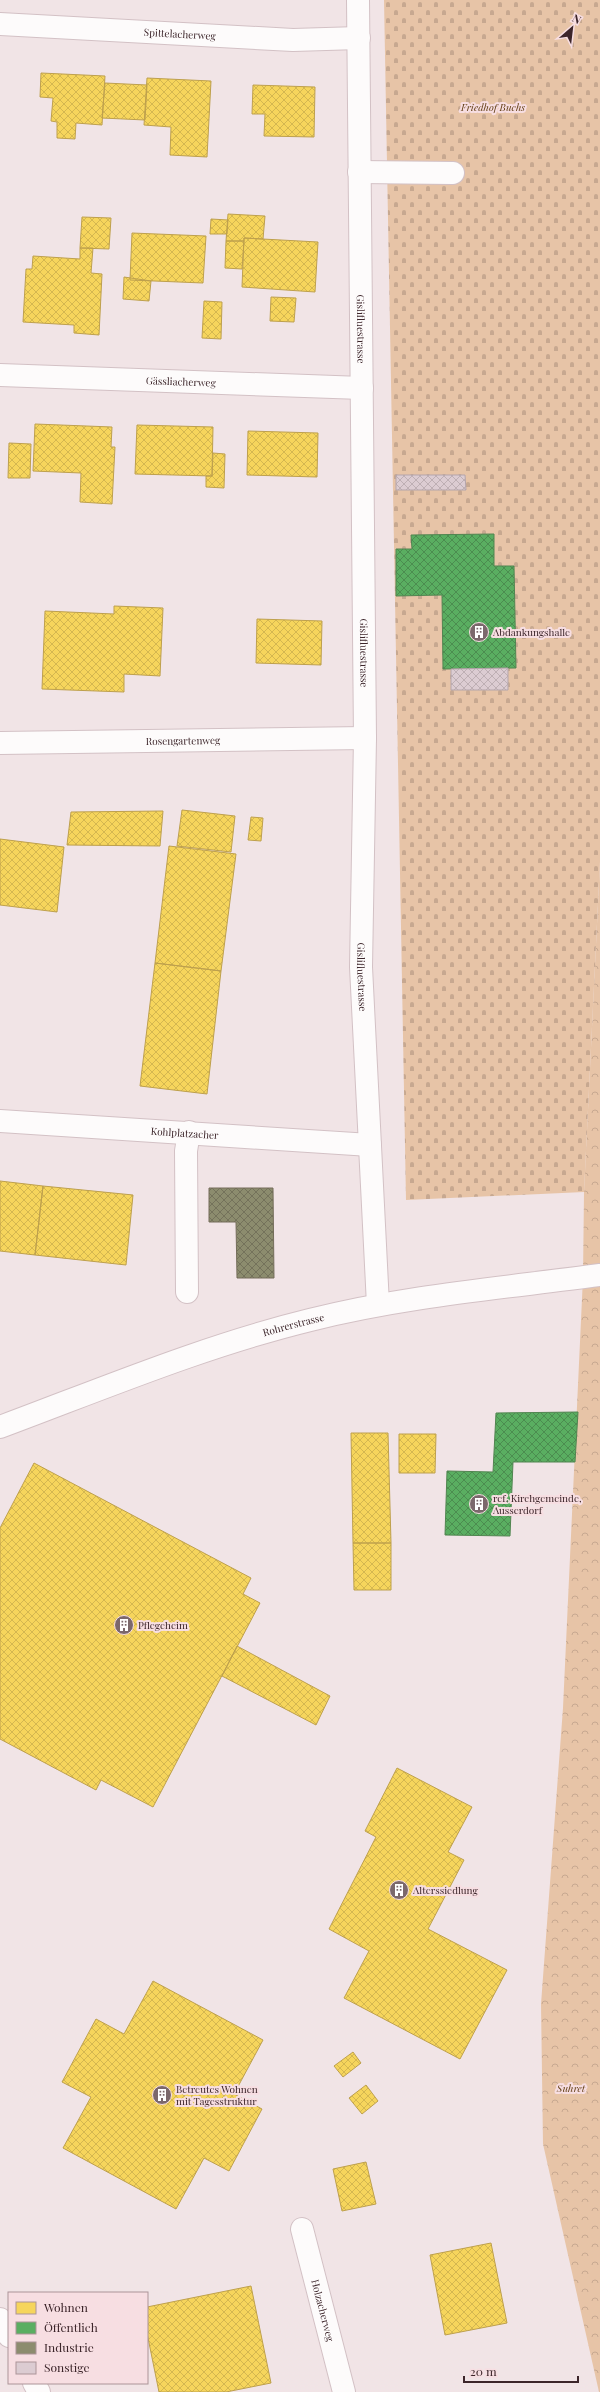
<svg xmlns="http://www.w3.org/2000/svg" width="600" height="2392" font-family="'Playfair Display',serif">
	<defs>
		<pattern id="forest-crowns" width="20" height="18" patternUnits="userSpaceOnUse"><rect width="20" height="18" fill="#e7c4a7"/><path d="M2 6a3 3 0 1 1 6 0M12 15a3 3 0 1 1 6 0" fill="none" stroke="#c7a890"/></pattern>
		<pattern id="cemetery-stones" width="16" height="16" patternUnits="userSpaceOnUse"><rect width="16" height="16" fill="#e7c4a7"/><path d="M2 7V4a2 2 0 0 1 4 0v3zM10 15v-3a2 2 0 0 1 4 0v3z" fill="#c7a890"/></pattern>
		<pattern id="homes-cross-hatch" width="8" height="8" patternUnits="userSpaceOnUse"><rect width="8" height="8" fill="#f6d55c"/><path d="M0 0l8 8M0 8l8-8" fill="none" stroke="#d4b750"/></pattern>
		<pattern id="public-cross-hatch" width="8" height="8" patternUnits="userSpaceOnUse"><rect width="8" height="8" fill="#5aae61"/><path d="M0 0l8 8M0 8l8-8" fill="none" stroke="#4c8d50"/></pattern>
		<pattern id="industry-cross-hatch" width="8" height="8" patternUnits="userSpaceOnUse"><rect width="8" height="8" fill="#8c8c6e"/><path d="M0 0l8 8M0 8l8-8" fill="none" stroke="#74725b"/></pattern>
		<pattern id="building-cross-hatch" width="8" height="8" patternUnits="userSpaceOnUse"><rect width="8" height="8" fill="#dcccd2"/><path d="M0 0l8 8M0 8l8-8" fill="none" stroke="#beafb4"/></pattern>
	</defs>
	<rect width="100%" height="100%" fill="#f1e4e6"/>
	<path fill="url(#forest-crowns)" d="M 600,862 L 600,2392 L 599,2392 L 543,2144 L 541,2004 L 563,1708 L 583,1277 L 584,1192 Z"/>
	<path fill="url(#cemetery-stones)" d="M 384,0 L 600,0 L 600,862 L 584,1192 L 406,1200 Z"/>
	<path fill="url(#homes-cross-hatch)" stroke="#bea04d" d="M 41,73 L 105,76 L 102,125 L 76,123 L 75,139 L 57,138 L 57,122 L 51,121 L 53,98 L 40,97 Z
		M 147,78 L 211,81 L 207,157 L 170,155 L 171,127 L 144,125 Z
		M 105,83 L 147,85 L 145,120 L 102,118 Z
		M 253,85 L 315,87 L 314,137 L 264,136 L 265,114 L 252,114 Z
		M 228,214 L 265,216 L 263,239 L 244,238 L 244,241 L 226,241 Z
		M 82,217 L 111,218 L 109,249 L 80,248 Z
		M 211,219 L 228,220 L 227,234 L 210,234 Z
		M 132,233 L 206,236 L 203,283 L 130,280 Z
		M 244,238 L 318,242 L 315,292 L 242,287 Z
		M 226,241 L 244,241 L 242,269 L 225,268 Z
		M 80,248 L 93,248 L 91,273 L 102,274 L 99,335 L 74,333 L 74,325 L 23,322 L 26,269 L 32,269 L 33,256 L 80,259 Z
		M 124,277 L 151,281 L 149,301 L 123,299 Z
		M 271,297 L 296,298 L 294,322 L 270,321 Z
		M 204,301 L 222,302 L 221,339 L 202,338 Z
		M 35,424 L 112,427 L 111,447 L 115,447 L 112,504 L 80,502 L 81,473 L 33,471 Z
		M 137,425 L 213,427 L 212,476 L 135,474 Z
		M 248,431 L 318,433 L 317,477 L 247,475 Z
		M 9,443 L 31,444 L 30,478 L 8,478 Z
		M 213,453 L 225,454 L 224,488 L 206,487 L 206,476 L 212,476 Z
		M 114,606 L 163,608 L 160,676 L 124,674 L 124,692 L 42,689 L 45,611 L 114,614 Z
		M 257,619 L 322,621 L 321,665 L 256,663 Z
		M 182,810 L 235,816 L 231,852 L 177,846 Z
		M 163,811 L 160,846 L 67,845 L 71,812 Z
		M 251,817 L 263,818 L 261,841 L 248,840 Z
		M 0,839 L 64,847 L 57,912 L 0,905 Z
		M 169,846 L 236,854 L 221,971 L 155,963 Z
		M 155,963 L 221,971 L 207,1094 L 140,1086 Z
		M 0,1181 L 43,1186 L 35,1255 L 0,1251 Z
		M 43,1186 L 133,1195 L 126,1265 L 35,1255 Z
		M 351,1433 L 388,1433 L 391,1543 L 353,1543 Z
		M 399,1434 L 436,1434 L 435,1473 L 399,1473 Z
		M 34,1463 L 251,1578 L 243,1594 L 260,1603 L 153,1807 L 101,1780 L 96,1790 L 0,1739 L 0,1528 Z
		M 353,1543 L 391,1543 L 391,1590 L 354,1590 Z
		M 237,1646 L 330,1696 L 316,1725 L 222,1676 Z
		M 397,1768 L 472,1807 L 448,1852 L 464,1860 L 428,1929 L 507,1970 L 460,2059 L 344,1998 L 369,1951 L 329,1929 L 376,1837 L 365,1831 Z
		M 153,1981 L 263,2040 L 234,2094 L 262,2109 L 229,2171 L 204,2158 L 176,2209 L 63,2148 L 91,2097 L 62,2082 L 96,2019 L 124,2034 Z
		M 353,2052 L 361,2063 L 343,2077 L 334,2066 Z
		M 366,2085 L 378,2101 L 362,2114 L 349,2098 Z
		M 366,2162 L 376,2204 L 342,2211 L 333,2169 Z
		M 491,2243 L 507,2323 L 445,2335 L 430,2255 Z
		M 251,2286 L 271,2383 L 226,2392 L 159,2392 L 147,2333 L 147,2307 Z"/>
	<path fill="url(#public-cross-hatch)" stroke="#518550" d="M 494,534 L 494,566 L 514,566 L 516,668 L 443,669 L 442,595 L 396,596 L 396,549 L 412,549 L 411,535 Z
		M 578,1412 L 575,1462 L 513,1462 L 510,1536 L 445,1535 L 447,1471 L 493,1472 L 496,1413 Z"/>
	<path fill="url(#industry-cross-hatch)" stroke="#746d5a" d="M 209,1188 L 273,1188 L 274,1278 L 237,1278 L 236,1222 L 209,1222 Z"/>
	<path fill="url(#building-cross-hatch)" stroke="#b4a5ab" d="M 396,475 L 465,475 L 466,490 L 396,490 Z
		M 508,668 L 508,690 L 451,690 L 451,669 Z"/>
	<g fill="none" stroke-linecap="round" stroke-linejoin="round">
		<defs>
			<g id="minor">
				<path id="s1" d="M 358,0 L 365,738 L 361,967 L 378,1305"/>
				<path id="s2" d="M 0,24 L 293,40 L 359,38"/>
				<path d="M 359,172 L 453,173"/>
				<path id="s3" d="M 0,375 L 362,388"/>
				<path id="s4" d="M 0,743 L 365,738"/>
				<path id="s5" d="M 0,1121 L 370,1145"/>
				<path d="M 187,1292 L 186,1151 L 189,1132"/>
				<path id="s6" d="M 302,2229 L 344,2392"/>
			</g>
			<g id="major">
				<path id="s7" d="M 0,1427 C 102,1389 204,1346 310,1320 C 405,1296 503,1288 600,1275"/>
				<path d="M 0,2319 L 9,2336"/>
				<path d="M 34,2383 L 39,2392"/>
			</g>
		</defs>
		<use href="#minor" stroke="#d3c1c5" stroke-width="24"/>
		<use href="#major" stroke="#d3c1c5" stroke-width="24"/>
		<use href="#minor" stroke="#fdfbfb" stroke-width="22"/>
		<use href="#major" stroke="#fdfbfb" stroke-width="22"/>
	</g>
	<defs>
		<symbol id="building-disc" viewBox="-11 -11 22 22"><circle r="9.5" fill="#7b686c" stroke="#f7dee2"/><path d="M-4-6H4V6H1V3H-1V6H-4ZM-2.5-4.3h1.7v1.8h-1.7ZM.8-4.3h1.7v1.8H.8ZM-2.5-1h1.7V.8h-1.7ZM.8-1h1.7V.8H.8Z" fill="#fff"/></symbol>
	</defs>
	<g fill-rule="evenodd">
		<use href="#building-disc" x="468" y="621" width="22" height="22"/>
		<use href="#building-disc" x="468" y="1493" width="22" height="22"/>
		<use href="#building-disc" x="113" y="1614" width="22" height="22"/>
		<use href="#building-disc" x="388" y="1879" width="22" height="22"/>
		<use href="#building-disc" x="151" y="2084" width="22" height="22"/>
	</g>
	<g text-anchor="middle" stroke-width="4" stroke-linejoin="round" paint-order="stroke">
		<g font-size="10" fill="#3c252a" stroke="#f7dee2">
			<text dy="4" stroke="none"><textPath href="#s2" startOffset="180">Spittelacherweg</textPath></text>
			<text dy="4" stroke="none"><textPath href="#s1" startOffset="329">Gislifluestrasse</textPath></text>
			<text dy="4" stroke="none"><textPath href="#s3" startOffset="181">Gässliacherweg</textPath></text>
			<text dy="4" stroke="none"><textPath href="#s1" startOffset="653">Gislifluestrasse</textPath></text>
			<text dy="4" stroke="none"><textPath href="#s4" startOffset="183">Rosengartenweg</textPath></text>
			<text dy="4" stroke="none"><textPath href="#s1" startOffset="977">Gislifluestrasse</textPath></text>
			<text dy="4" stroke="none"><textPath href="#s5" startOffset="185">Kohlplatzacher</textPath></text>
			<text dy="4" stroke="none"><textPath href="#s7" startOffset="311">Rohrerstrasse</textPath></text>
			<text dy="4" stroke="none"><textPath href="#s6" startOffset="84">Holzacherweg</textPath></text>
		</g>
		<g font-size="10" font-style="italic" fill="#613d12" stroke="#f7dee2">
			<text x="493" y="111">Friedhof Buchs</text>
			<text x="571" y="2092">Suhret</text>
		</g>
		<g font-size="10" fill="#3c252a" stroke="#f7dee2" text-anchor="start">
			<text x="493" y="636">Abdankungshalle</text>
			<text x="493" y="1502">ref. Kirchgemeinde,<tspan x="493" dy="12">Ausserdorf</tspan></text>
			<text x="138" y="1629">Pflegeheim</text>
			<text x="413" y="1894">Alterssiedlung</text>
			<text x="176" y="2093">Betreutes Wohnen<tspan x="176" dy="12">mit Tagesstruktur</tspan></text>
		</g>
	</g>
	<rect x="8" y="2292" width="140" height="92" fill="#f7dee2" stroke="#ac9498"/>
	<rect x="16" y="2302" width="20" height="12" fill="#f6d55c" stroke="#ac9498"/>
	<text x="44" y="2312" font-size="12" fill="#3c252a">Wohnen</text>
	<rect x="16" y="2322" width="20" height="12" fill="#5aae61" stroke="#ac9498"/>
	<text x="44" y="2332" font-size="12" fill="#3c252a">Öffentlich</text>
	<rect x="16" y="2342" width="20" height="12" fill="#8c8c6e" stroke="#ac9498"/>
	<text x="44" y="2352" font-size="12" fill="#3c252a">Industrie</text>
	<rect x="16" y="2362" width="20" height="12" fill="#dcccd2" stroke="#ac9498"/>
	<text x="44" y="2372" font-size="12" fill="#3c252a">Sonstige</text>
	<g transform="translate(572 28) rotate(28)" stroke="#f7dee2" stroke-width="3" paint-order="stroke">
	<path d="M0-3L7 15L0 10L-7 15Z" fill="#3c252a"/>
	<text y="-6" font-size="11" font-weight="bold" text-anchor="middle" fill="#3c252a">N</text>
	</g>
	<path d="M464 2376v6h114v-6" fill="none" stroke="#3c252a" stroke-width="2"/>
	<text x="470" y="2376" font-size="12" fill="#3c252a" stroke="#f7dee2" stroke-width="3" paint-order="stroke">20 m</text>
</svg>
